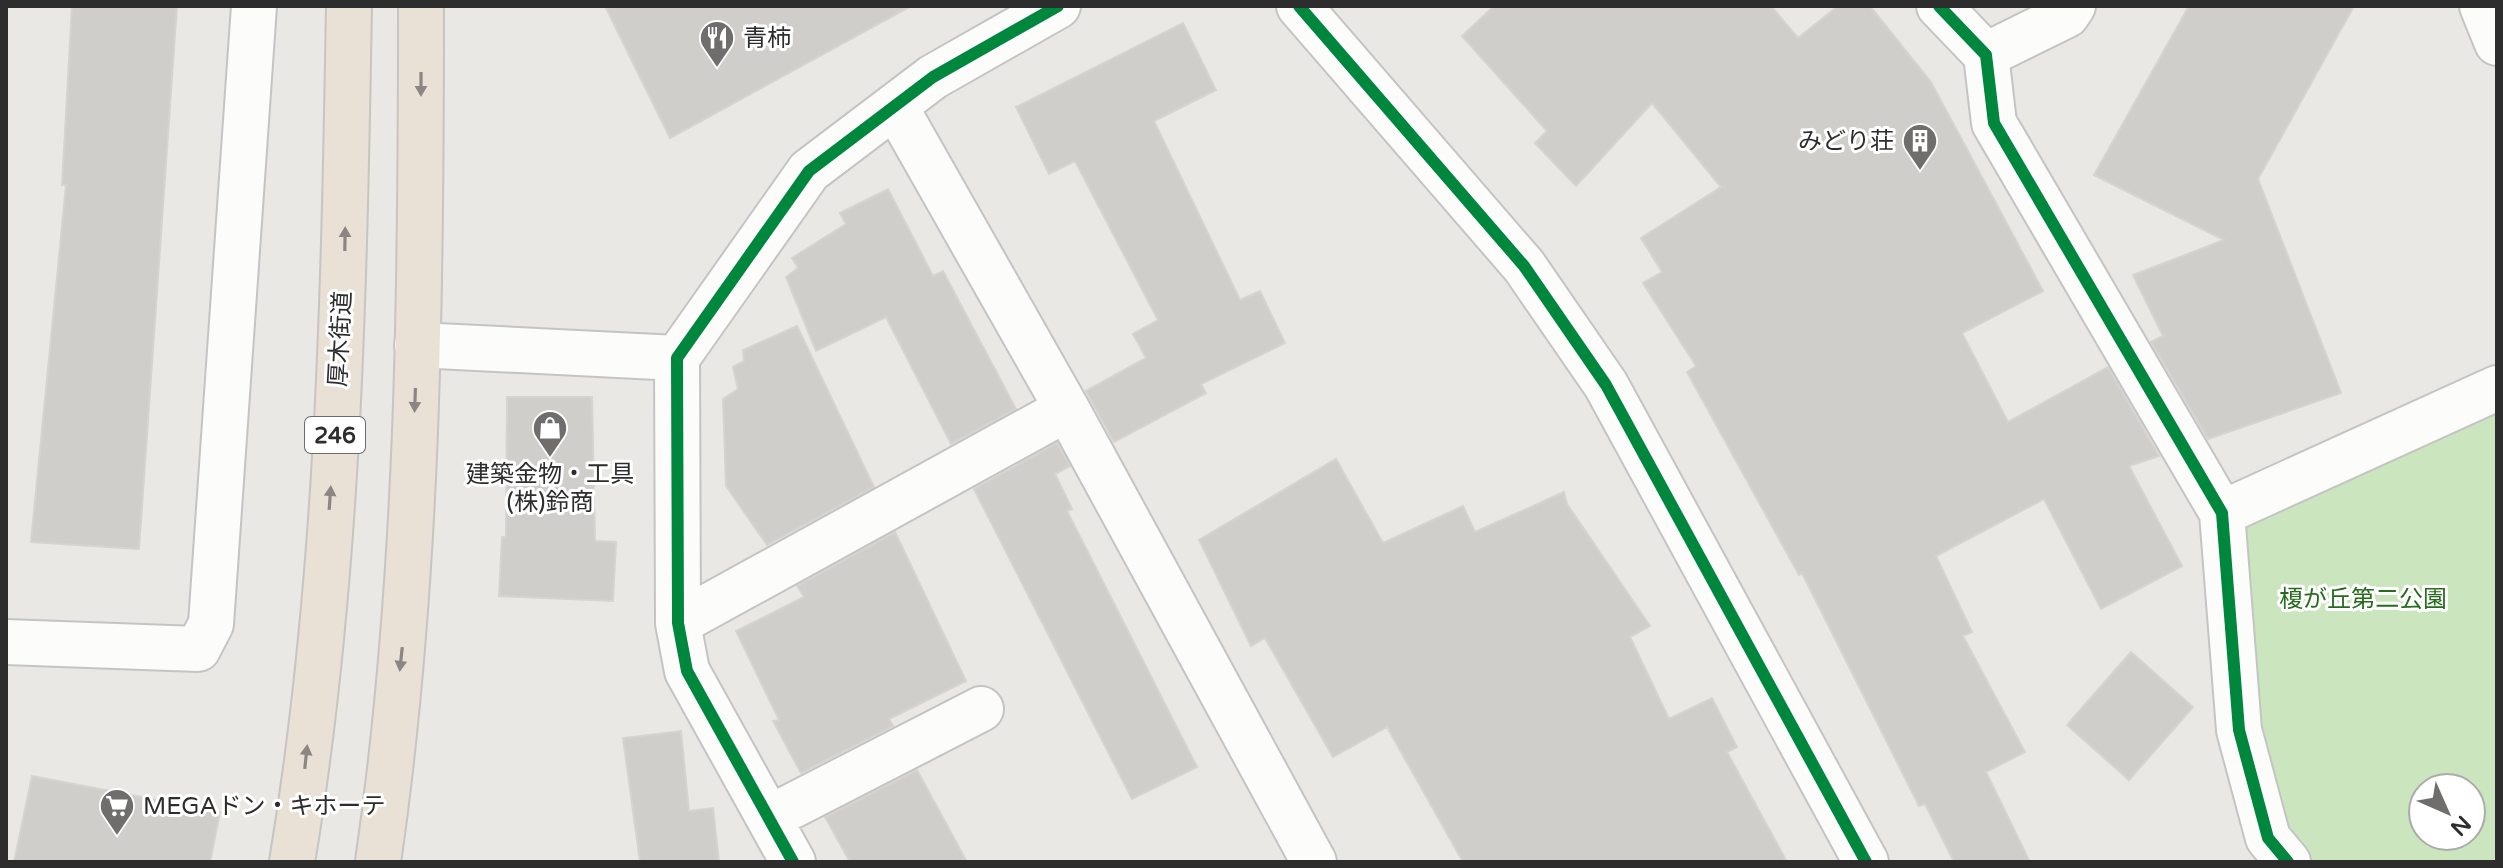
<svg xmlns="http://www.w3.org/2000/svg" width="2503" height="868" font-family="'Varela Round','Noto Sans JP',sans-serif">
	<rect width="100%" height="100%" fill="#eae8e4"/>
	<path fill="#cbe6be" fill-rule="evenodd" d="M 2497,388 L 2497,862 L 2288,862 L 2268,838 L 2222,513 ZM 2423,788 L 2471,788 L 2471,836 L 2423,836 Z"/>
	<path fill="#cfceca" stroke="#d5d4d0" stroke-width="2" d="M 72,6 L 177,6 L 139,549 L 31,542 L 66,185 L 62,185 Z
		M 605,6 L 911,6 L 670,138 Z
		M 1494,6 L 1771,6 L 1798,38 L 1838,6 L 1870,6 L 1931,82 L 2043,291 L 1962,333 L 2008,422 L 2108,367 L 2159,456 L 2129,466 L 2182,566 L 2101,609 L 2044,499 L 1936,556 L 1972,632 L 1963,636 L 2025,752 L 1986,772 L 2030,862 L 1954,862 L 1925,804 L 1919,806 L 1802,573 L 1799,575 L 1687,372 L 1696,366 L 1643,283 L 1662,272 L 1641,238 L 1721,187 L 1652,103 L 1576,186 L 1535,143 L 1547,131 L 1462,36 Z
		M 2189,6 L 2354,6 L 2258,179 L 2341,393 L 2208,439 L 2151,342 L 2163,336 L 2133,275 L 2224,240 L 2094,175 Z
		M 1183,23 L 1216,90 L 1154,121 L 1240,300 L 1260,291 L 1285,343 L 1201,384 L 1206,393 L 1114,442 L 1086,391 L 1146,358 L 1133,334 L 1158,320 L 1075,161 L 1049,174 L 1016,107 Z
		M 888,189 L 933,276 L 943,271 L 1016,409 L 951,444 L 886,317 L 816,351 L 786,277 L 798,268 L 792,258 L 846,224 L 840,213 Z
		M 797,326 L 874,487 L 767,545 L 726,486 L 723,399 L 738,389 L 733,367 L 744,361 L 743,350 Z
		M 507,397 L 592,397 L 595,541 L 616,542 L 613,601 L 499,596 L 502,537 L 506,537 Z
		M 1057,443 L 1070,466 L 1055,474 L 1072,509 L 1067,511 L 1197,767 L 1132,799 L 974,489 Z
		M 1336,459 L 1383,543 L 1463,506 L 1475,532 L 1564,492 L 1567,504 L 1650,626 L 1630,637 L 1669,719 L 1712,698 L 1737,747 L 1727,752 L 1787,862 L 1463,862 L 1387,727 L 1333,757 L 1265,638 L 1251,646 L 1199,540 Z
		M 895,532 L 966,681 L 889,719 L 893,726 L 801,773 L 773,721 L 779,720 L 736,631 L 804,597 L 797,586 Z
		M 2131,652 L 2193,707 L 2129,780 L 2067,725 Z
		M 681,731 L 689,811 L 713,808 L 719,862 L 640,862 L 623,738 Z
		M 917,770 L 967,862 L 850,862 L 825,817 Z
		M 32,776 L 220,812 L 210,862 L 14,862 Z"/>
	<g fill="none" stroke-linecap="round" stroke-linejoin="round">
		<defs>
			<path id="minor" d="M 1299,6 L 1524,266 L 1606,385 L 1866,862
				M 1939,6 L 1986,55 L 1994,123 L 2222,513 L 2239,730 L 2268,838 L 2288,862
				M 2482,6 L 2497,43
				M 1986,55 L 2067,15 L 2073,6
				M 895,106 L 1067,409 L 1314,862
				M 417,345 L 677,358
				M 2222,513 L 2497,388
				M 678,623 L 1067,409
				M 6,642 L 198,649 L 211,624 L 254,6
				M 769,818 L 981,709
				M 793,862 L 687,671 L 678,623 L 677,358 L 809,171 L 933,77 L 1058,6"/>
			<path id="highway" d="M 292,862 C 339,580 344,291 349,6
				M 378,862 C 419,579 421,291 421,6"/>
		</defs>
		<use href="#minor" stroke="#c4c4c4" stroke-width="48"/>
		<use href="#highway" stroke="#c6c5c3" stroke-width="48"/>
		<use href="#minor" stroke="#fcfcfb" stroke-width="44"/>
		<use href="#highway" stroke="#e9e0d6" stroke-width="44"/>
		<defs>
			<path id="cycleway" d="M 1299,6 L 1524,266 L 1606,385 L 1866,862
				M 1939,6 L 1986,55 L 1994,123 L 2222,513 L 2239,730 L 2268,838 L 2288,862
				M 793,862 L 687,671 L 678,623 L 677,358 L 809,171 L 933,77 L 1058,6"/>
		</defs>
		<use href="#cycleway" stroke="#fff" stroke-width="17"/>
		<use href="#cycleway" stroke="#00873e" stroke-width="12"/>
	</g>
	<defs><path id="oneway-solid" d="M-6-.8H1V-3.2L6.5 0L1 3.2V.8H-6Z" transform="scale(2)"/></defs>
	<g fill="#8b8682">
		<use href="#oneway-solid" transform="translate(421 84) rotate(90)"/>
		<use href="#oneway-solid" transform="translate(345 239) rotate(-89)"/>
		<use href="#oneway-solid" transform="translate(415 400) rotate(92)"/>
		<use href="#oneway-solid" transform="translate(330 498) rotate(-86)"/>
		<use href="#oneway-solid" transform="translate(401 659) rotate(96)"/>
		<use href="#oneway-solid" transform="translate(306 757) rotate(-84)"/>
	</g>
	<defs>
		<symbol id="restaurant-pin" viewBox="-11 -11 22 30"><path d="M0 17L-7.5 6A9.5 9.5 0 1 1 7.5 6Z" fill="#6f6e6d" stroke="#fff"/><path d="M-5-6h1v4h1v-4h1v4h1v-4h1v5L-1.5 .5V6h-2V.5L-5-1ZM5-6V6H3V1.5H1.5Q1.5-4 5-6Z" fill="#fff"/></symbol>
		<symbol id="building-pin" viewBox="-11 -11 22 30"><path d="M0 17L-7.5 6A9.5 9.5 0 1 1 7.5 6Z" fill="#6f6e6d" stroke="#fff"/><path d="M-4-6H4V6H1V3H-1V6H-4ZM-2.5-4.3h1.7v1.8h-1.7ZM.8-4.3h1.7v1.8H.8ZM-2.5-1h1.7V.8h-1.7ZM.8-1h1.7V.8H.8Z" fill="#fff"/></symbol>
		<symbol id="shop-pin" viewBox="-11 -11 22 30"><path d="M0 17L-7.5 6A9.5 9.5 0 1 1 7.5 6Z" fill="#6f6e6d" stroke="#fff"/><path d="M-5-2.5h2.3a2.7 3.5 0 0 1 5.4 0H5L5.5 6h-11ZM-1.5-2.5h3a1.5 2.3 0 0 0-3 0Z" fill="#fff"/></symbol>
		<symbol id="supermarket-pin" viewBox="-11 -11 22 30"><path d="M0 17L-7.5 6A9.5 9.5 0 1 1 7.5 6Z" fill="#6f6e6d" stroke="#fff"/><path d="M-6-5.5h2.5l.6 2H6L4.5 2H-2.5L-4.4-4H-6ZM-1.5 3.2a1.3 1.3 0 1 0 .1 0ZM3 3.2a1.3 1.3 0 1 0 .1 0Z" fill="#fff"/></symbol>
	</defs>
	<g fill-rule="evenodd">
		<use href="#restaurant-pin" x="697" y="18" width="40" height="54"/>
		<use href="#building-pin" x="1900" y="121" width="40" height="54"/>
		<use href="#shop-pin" x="530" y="408" width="40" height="54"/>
		<use href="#supermarket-pin" x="97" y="786" width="40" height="54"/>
	</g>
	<g text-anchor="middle" stroke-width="6" stroke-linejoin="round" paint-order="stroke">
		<rect fill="#fff" stroke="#6c6c6c" stroke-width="2" x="305" y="417" width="60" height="36" rx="6"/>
		<g font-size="22" font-weight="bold" fill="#2d2d2d">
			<text x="335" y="443">246</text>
		</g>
		<g font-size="24" fill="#2d2d2d" stroke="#fff" text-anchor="start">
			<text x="743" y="46">青柿</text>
			<text x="1894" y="149" text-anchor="end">みどり荘</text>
			<text x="550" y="482" text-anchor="middle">建築金物・工具<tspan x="550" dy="28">(株)鈴商</tspan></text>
			<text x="143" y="814">MEGAドン・キホーテ</text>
		</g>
		<g font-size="24" fill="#2d2d2d" stroke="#fff">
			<text transform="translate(340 339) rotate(-87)" y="8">厚木街道</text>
		</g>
		<g font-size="24" fill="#276c1c" stroke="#fff">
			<text x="2363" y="607">榎が丘第二公園</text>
		</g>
	</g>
	<rect width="2503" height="868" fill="none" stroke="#2d2d2d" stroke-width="16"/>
	<g transform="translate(2447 812) rotate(135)"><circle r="38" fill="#ffffff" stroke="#ababab" stroke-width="2"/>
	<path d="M0-6L14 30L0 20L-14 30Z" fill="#6f6e6d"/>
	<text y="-12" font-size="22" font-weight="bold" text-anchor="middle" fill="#2d2d2d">N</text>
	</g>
</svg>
